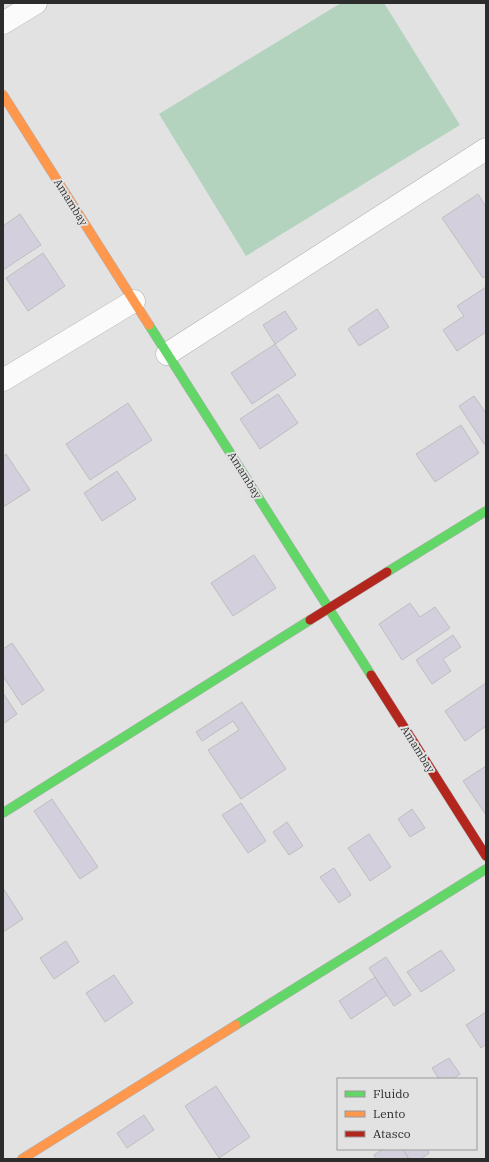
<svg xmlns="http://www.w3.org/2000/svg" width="489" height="1162" font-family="'IBM Plex Serif',serif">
	<rect width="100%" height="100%" fill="#e2e2e3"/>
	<path fill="#b3d3bf" d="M 341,3 L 384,3 L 460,125 L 246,256 L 159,114 Z"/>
	<path fill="#d3cfdc" stroke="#bebebf" d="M 478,194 L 486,207 L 486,276 L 483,278 L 442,218 Z
		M 20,214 L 41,245 L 3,270 L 3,226 Z
		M 43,253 L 65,286 L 28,311 L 6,278 Z
		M 486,287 L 486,332 L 457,351 L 443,330 L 464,316 L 457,306 Z
		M 377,309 L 389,327 L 359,346 L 348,329 Z
		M 285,311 L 297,329 L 275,344 L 263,325 Z
		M 275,344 L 296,375 L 252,404 L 231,373 Z
		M 278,394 L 298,423 L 260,449 L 240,419 Z
		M 474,396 L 486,413 L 486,443 L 484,444 L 459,406 Z
		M 128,403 L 152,440 L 90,480 L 66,444 Z
		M 461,425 L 479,453 L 435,482 L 416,454 Z
		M 6,454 L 30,490 L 3,507 L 3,457 Z
		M 117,471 L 136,499 L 102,521 L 84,493 Z
		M 254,555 L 276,588 L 233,616 L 211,583 Z
		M 410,603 L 420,617 L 435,607 L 450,628 L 402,660 L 379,624 Z
		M 453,635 L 461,647 L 443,659 L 451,671 L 432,684 L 416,660 Z
		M 12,643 L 44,690 L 22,705 L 3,676 L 3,649 Z
		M 486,683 L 486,726 L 465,741 L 445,711 Z
		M 3,693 L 17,714 L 3,724 Z
		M 242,702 L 286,769 L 241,799 L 208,750 L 239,730 L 233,721 L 202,741 L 196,732 Z
		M 486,766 L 486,815 L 463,781 Z
		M 52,799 L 98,867 L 80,879 L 34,811 Z
		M 241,803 L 266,841 L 248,853 L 222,815 Z
		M 412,809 L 425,828 L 410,837 L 398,819 Z
		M 287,822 L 303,846 L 289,855 L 273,832 Z
		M 369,834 L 391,867 L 370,881 L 348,848 Z
		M 334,868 L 351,895 L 339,903 L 320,877 Z
		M 3,888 L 23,919 L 3,932 Z
		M 66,941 L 79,962 L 54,979 L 40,958 Z
		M 441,950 L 455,970 L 421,992 L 407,972 Z
		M 386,957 L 411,995 L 394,1006 L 369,968 Z
		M 114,975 L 133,1003 L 105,1022 L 86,993 Z
		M 375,977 L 387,995 L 351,1019 L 339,1001 Z
		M 486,1012 L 486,1044 L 481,1048 L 466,1025 Z
		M 449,1058 L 460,1074 L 453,1079 L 439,1079 L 432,1068 Z
		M 216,1086 L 250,1137 L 219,1158 L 185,1106 Z
		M 144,1115 L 154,1130 L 127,1148 L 117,1133 Z
		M 383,1149 L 403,1149 L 409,1159 L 376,1159 L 374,1155 Z
		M 403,1149 L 427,1149 L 429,1153 L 421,1159 L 409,1159 Z"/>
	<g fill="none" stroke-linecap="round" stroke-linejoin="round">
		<defs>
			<path id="street" d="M 3,23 L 36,3
				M 167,354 L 486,149
				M 3,380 L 134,301"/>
			<path id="fast" d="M 149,325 L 371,675
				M 387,572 L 486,511
				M 3,813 L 310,620
				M 236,1025 L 486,869"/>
			<path id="slow" d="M 3,95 L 149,325
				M 22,1159 L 236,1025"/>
			<path id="jam" d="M 310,620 L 387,572
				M 371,675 L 486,856"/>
		</defs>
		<use href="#street" stroke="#afafb0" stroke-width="23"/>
		<use href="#fast" stroke="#afafb0" stroke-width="10"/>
		<use href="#slow" stroke="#afafb0" stroke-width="10"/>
		<use href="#jam" stroke="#afafb0" stroke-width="10"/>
		<use href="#street" stroke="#fbfbfb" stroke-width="22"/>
		<use href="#fast" stroke="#63d668" stroke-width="9"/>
		<use href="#slow" stroke="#ff974d" stroke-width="9"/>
		<use href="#jam" stroke="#b3261e" stroke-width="9"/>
	</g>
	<g text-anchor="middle" stroke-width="4" stroke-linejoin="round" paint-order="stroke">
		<g font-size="11" fill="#2c2c2c" stroke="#e2e2e3">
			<text transform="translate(71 202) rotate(58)" y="4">Amambay</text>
			<text transform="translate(245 475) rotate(58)" y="4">Amambay</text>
			<text transform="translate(418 749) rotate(58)" y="4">Amambay</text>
		</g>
	</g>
	<rect width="489" height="1162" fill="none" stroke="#2c2c2c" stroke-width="8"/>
	<rect x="337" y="1078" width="140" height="72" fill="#e2e2e3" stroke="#99999a"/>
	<rect x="345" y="1091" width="20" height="6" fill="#63d668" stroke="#99999a"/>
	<text x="373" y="1098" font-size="12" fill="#2c2c2c">Fluido</text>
	<rect x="345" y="1111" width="20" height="6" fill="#ff974d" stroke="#99999a"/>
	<text x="373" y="1118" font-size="12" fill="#2c2c2c">Lento</text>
	<rect x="345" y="1131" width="20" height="6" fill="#b3261e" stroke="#99999a"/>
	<text x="373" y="1138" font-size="12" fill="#2c2c2c">Atasco</text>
</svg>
